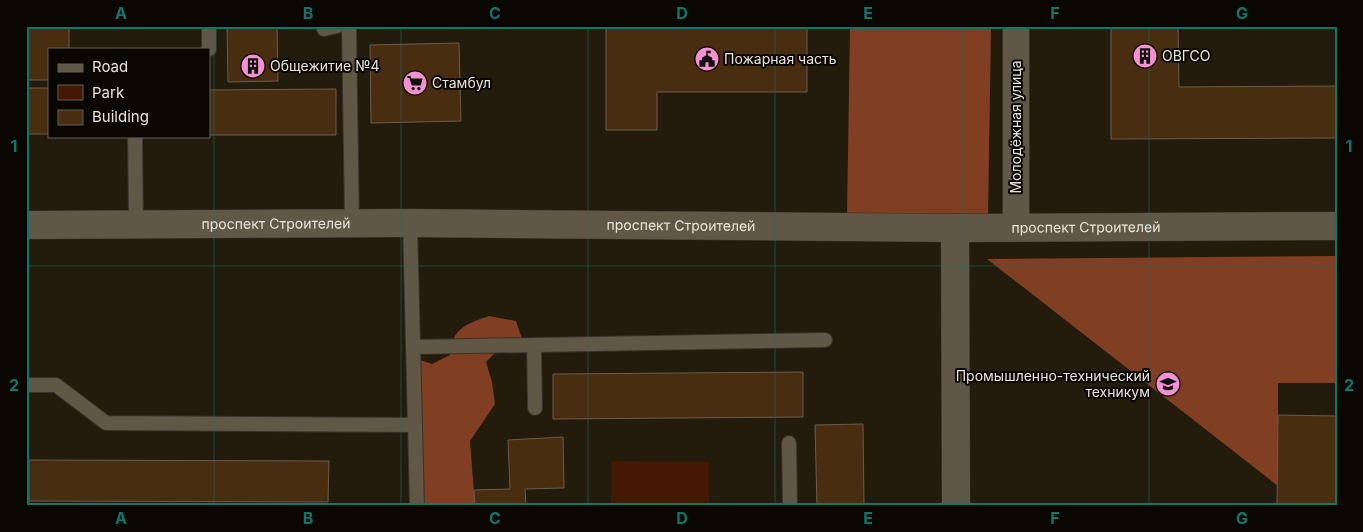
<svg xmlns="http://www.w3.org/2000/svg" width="1363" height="532" font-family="Inter,sans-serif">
	<rect width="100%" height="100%" fill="#231b0c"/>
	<path fill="#441803" d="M 611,461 L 709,462 L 709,506 L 611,506 Z"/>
	<path fill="#803f23" d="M 850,26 L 991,26 L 988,218 L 847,216 Z
		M 1337,256 L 1337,383 L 1278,383 L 1278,486 L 987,259 Z
		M 489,316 L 516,321 L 522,339 L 502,346 L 486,362 L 492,382 L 495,404 L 470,441 L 475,506 L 423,506 L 420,360 L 432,364 L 450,355 C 452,328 466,324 489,316 Z"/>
	<path fill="#492d10" stroke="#6b5c4f" d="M 26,26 L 69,26 L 69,49 L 49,49 L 49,80 L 26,80 Z
		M 227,26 L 277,26 L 278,81 L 228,82 Z
		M 606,26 L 807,26 L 807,92 L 657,92 L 657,130 L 606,130 Z
		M 1111,26 L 1178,26 L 1179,87 L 1337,86 L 1337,138 L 1111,139 Z
		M 459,43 L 461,121 L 371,123 L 370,45 Z
		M 26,88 L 49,88 L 49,134 L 26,134 Z
		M 336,89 L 336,135 L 209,135 L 209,90 Z
		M 803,372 L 803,417 L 553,419 L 553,374 Z
		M 1278,415 L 1337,416 L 1337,506 L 1277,506 Z
		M 863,424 L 864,506 L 817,506 L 815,425 Z
		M 563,437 L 564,488 L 525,489 L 526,506 L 475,506 L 474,490 L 510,489 L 508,440 Z
		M 29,460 L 329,461 L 328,502 L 29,501 Z"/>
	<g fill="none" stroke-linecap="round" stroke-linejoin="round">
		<defs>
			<path id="lane" d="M 349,26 L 352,223
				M 324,29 L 337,26
				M 209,49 L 209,26
				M 135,136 L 136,224
				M 410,223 L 417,506
				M 534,345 L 535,408
				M 413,347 L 825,340
				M 26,385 L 56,385 L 106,423 L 415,425
				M 789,443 L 790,506"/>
			<path id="street" d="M 1016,26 L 1016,227"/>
			<g id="secondary">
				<path id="s1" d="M 26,225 L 410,223 L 955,228 L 1337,226"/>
				<path d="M 955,228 L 956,506"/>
			</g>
		</defs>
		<use href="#lane" stroke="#38322c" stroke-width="16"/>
		<use href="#street" stroke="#38322c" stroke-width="28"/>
		<use href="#secondary" stroke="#38322c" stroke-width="29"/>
		<use href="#lane" stroke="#605746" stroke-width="14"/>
		<use href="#street" stroke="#605746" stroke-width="26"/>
		<use href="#secondary" stroke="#605746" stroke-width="28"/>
	</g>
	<path fill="none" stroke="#0f766e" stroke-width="1" stroke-opacity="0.55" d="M 214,26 L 214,506M 401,26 L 401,506M 588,26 L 588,506M 775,26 L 775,506M 962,26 L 962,506M 1149,26 L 1149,506M 26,266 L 1337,266"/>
	<defs>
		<symbol id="building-disc" viewBox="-11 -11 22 22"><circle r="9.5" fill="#f591d2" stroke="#0a0703"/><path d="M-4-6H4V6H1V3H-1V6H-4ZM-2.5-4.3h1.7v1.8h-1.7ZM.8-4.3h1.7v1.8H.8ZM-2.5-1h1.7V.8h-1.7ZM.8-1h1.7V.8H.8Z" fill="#111"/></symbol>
		<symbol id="civic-disc" viewBox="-11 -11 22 22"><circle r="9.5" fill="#f591d2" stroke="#0a0703"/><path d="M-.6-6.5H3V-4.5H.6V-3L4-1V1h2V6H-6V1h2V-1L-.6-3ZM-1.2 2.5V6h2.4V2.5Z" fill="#111"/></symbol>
		<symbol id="supermarket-disc" viewBox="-11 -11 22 22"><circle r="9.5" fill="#f591d2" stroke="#0a0703"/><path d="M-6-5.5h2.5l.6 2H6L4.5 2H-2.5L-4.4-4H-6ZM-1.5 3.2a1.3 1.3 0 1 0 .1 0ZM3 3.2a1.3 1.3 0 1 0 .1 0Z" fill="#111"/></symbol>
		<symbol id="university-disc" viewBox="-11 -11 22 22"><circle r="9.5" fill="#f591d2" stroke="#0a0703"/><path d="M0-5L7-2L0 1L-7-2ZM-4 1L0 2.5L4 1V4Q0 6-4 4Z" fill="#111"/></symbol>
	</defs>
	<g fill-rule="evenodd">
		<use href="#building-disc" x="1131" y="42" width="28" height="28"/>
		<use href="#civic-disc" x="693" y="45" width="28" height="28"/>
		<use href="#building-disc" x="239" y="52" width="28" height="28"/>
		<use href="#supermarket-disc" x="401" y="69" width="28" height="28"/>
		<use href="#university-disc" x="1154" y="370" width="28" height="28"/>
	</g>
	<g text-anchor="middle" stroke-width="4" stroke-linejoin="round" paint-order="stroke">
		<g font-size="14" fill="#e9e4da" stroke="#0a0703" text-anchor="start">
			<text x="1162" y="61">ОВГСО</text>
			<text x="724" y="64">Пожарная часть</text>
			<text x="270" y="71">Общежитие №4</text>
			<text x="432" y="88">Стамбул</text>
			<text x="1150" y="381" text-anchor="end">Промышленно-технический<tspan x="1150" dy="16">техникум</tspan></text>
		</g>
		<g font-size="14" fill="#e9e4da" stroke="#0a0703">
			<text transform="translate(1016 127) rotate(-90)" y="5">Молодёжная улица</text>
			<text dy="5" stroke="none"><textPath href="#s1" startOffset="250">проспект Строителей</textPath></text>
			<text dy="5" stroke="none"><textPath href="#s1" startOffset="655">проспект Строителей</textPath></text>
			<text dy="5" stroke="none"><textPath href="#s1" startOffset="1060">проспект Строителей</textPath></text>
		</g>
	</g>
	<rect width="1363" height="532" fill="none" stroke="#0a0703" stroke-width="55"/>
	<rect x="48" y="48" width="162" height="90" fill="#0a0703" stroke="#635f59"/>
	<rect x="58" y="64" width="25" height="8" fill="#605746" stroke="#635f59"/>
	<text x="92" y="72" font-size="15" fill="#e9e4da">Road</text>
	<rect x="58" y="85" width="25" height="15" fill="#441803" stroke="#635f59"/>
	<text x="92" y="98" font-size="15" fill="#e9e4da">Park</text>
	<rect x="58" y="110" width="25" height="15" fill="#492d10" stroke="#635f59"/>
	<text x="92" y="122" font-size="15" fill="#e9e4da">Building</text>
	<rect x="28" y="28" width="1308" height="476" fill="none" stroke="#0f766e" stroke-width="2"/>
	<g font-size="16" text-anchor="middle" font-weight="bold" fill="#0f766e">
		<text x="121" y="19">A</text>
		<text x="308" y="19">B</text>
		<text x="495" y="19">C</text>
		<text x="682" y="19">D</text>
		<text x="868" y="19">E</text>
		<text x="1055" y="19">F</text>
		<text x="1242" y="19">G</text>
		<text x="14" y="152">1</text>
		<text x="1349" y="152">1</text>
		<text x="14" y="391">2</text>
		<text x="1349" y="391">2</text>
		<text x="121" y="524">A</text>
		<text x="308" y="524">B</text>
		<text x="495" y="524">C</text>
		<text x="682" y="524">D</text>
		<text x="868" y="524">E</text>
		<text x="1055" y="524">F</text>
		<text x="1242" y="524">G</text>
	</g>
</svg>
